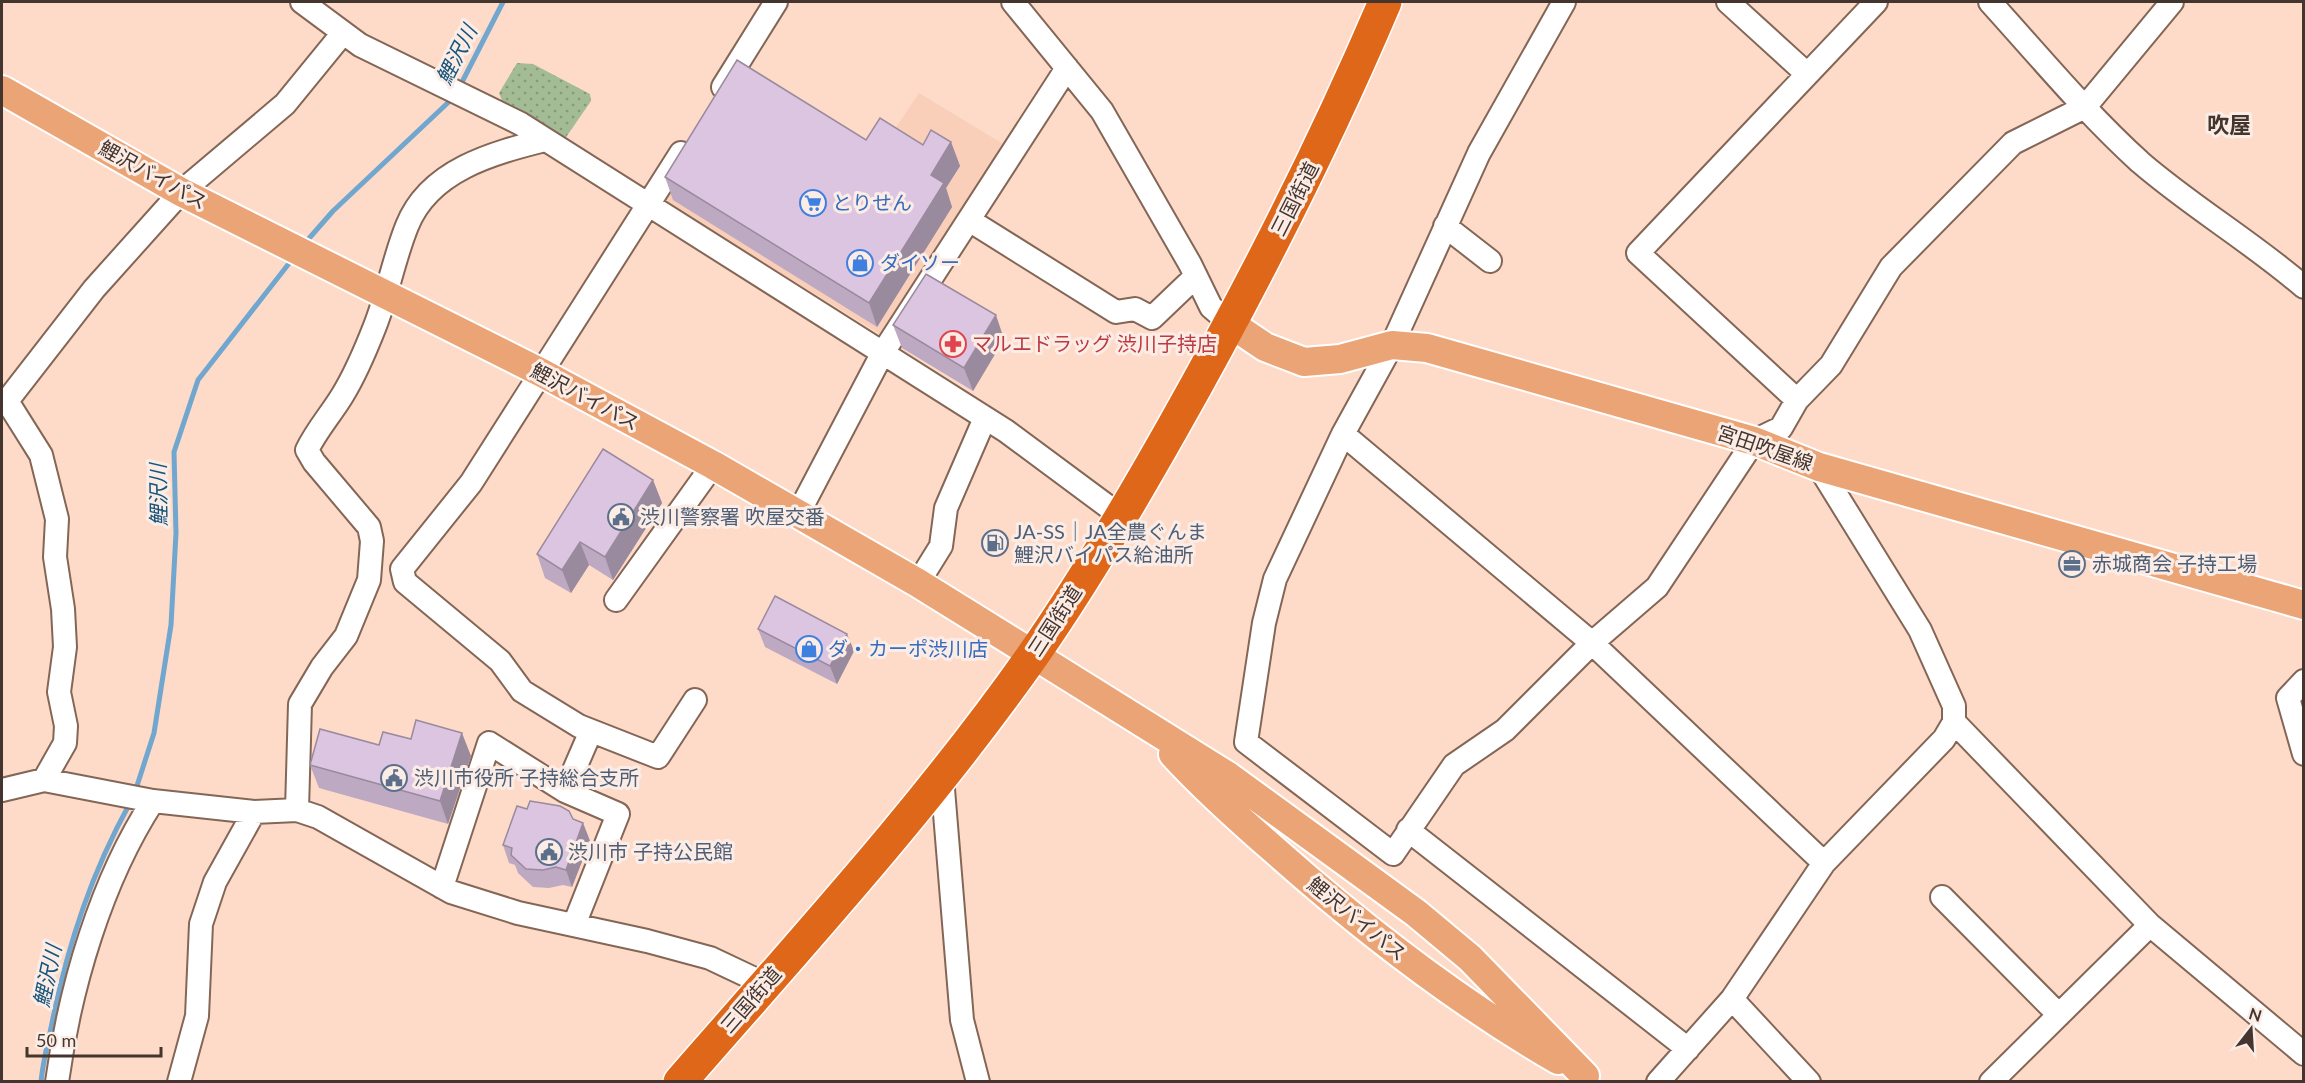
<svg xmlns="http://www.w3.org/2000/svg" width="2305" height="1083" font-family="Lato,'Noto Sans JP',sans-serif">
	<defs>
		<pattern id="park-dots" width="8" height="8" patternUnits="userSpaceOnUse" patternTransform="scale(1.5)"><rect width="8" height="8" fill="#a3bc95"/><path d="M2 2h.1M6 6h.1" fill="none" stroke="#869a7a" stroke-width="1.8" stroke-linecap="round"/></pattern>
	</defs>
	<rect width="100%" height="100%" fill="#fedbc9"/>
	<path fill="#f9cfb9" d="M 739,77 L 874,160 L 919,93 L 1005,145 L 972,200 L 954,222 L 886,335 L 880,334 L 662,200 Z"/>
	<path fill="url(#park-dots)" d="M 517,63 L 533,64 L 590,94 L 591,101 L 562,143 L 505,108 L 499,93 Z"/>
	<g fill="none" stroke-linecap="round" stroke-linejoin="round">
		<path stroke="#71a6cf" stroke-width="5" d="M 459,88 L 503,2
			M 305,243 L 333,211 L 454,97
			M 135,792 L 154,733 L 171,625 L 176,533 L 174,452 L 198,380 L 294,257
			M 41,1082 C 43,1060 49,1039 53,1018 C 69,941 92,872 130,803"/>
		<defs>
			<path id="minor" d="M 302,2 L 360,45 L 521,124 L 1006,431 L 1122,517
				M 1013,2 L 1102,111 L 1190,264 L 1211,307 L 1231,324
				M 1564,2 L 1479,153 L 1392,345 L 1343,434 L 1275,579 L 1264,623 L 1246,742 L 1393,854 L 1454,765 L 1505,730 L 1592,643 L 1657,587 L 1754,441 L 1781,428 L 1797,400 L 1831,365 L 1891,267 L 2013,143 L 2085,107 L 2172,2
				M 1728,2 L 1807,74
				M 1990,2 C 2039,56 2086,113 2140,162 C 2192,207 2252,242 2304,287
				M 723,87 L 776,2
				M 681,153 L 471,483 L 402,569 L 405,582 L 500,661 L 522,691 L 579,726 L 658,757 L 695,700
				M 969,220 L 1116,312 L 1135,309 L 1152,318 L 1196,276
				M 1445,226 L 1490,261
				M 1797,400 L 1638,253 L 1876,2
				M 1343,434 L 1592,643 L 1824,863
				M 798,514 L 882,354 L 1067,68
				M 918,583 L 941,546 L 946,508 L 985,418
				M 616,600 L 713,465
				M 2304,681 L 2288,698 L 2304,754
				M 1954,722 L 2150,925 L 2304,1054
				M 942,777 L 962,1020 L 978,1082
				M 44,780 L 65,743 L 66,726 L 59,692 L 65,647 L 63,609 L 55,557 L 57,519 L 41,455 L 7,401 L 94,289 L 181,192 L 285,104 L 343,33
				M 2,790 L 44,780 L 153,801 L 254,812 L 297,810 L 318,817 L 451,892 L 518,913 L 647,941 L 710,958 L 765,984
				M 565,791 L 591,731
				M 297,810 L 300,704 L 322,667 L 346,636 L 369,580 L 372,541 L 369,527 L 314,462 L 307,450 C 316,431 331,414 342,396 C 355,375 366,349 375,326 C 388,293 394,258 407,226 C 429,170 493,153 545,140
				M 1408,830 L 1688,1049
				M 442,887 L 489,743 L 565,791 L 618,814 L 574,925
				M 1942,897 L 2059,1015
				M 1732,999 L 1809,1082
				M 57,1082 C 70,987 101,881 153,801
				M 179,1082 L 197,1016 L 201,924 L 215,882 L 254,812
				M 1658,1082 L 1732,999 L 1824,863 L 1944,739 L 1954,722 L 1954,706 L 1920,630 L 1819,467
				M 1991,1082 L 2150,925"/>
			<path id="major" d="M 2,90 L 181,192 L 542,373 L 713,465 L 918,583 L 1034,655 L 1228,776 L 1416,913 L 1470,958 L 1585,1076
				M 1231,324 L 1265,347 L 1304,362 L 1340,359 L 1392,345 L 1427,348 L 1754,441 L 1819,467 L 2304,605
				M 1173,754 C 1206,790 1242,822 1279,854 C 1366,931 1458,1002 1558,1060"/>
			<path id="highway" d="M 680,1082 C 801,943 927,806 1033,655 C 1084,582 1129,505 1173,427 C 1252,287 1322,150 1385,2"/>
		</defs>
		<use href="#minor" stroke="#846656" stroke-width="26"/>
		<use href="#major" stroke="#fff" stroke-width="32"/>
		<use href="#highway" stroke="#fff" stroke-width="36"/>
		<use href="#minor" stroke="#fff" stroke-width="22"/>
		<use href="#major" stroke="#eba475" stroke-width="28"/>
		<use href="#highway" stroke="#de6719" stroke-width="33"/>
	</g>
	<path fill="#bda9c1" d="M 866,140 L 923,145 L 951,142 L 960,166 L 946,188 L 952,207 L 877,327 L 673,200 L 665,177 Z
		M 893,325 L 1004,339 L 973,391 L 902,348 Z
		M 653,480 L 662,503 L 613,580 L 589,565 L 571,593 L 545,578 L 537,554 Z
		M 758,629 L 854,651 L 837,684 L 765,647 Z
		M 379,745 L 471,756 L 448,824 L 319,788 L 310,765 Z
		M 527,809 L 573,819 L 583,823 L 590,841 L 572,887 L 563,885 L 549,888 L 533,887 L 518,873 L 515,865 L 509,863 L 503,845 Z"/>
	<path fill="#9a8a9d" d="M 951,142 L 960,166 L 946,188 L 952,207 L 877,327 L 869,303 L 931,175 Z
		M 996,315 L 1004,339 L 973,391 L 964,368 Z
		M 653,480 L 662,503 L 613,580 L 605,557 Z
		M 580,542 L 589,565 L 571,593 L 562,570 Z
		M 847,634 L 854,651 L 837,684 L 830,666 Z
		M 462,733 L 471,756 L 448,824 L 440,801 Z
		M 583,823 L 590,841 L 572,887 L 566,870 Z"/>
	<path fill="#dcc5e0" stroke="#9a8a9d" stroke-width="1.5" d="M 737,60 L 866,140 L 880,118 L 923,145 L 931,130 L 951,142 L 931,175 L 944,183 L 869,303 L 665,177 Z
		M 926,274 L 996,315 L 964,368 L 893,325 Z
		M 603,449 L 653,480 L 605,557 L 580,542 L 562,570 L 537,554 Z
		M 775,596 L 847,634 L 830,666 L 758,629 Z
		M 416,720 L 462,733 L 440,801 L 310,765 L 320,729 L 379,745 L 383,732 L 411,739 Z
		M 530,801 L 560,806 L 569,811 L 573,819 L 583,823 L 566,870 L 556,867 L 543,870 L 526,869 L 511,855 L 512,848 L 503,845 L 517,806 L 527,809 Z"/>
	<defs>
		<symbol id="supermarket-ring" viewBox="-11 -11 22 22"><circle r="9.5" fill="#fbede6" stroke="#3f7fe0" stroke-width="1.5"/><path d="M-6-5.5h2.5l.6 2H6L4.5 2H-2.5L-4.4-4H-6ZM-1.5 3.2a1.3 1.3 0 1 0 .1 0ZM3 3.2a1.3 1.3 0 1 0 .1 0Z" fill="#3f7fe0"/></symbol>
		<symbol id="shop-ring" viewBox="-11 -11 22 22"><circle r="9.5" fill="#fbede6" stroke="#3f7fe0" stroke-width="1.5"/><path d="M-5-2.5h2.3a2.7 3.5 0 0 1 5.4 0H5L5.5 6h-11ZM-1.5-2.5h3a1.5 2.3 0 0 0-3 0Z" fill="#3f7fe0"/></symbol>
		<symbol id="pharmacy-ring" viewBox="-11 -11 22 22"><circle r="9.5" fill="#fbede6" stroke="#e0444e" stroke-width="1.5"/><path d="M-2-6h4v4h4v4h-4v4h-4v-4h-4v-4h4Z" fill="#e0444e"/></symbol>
		<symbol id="civic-ring" viewBox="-11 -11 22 22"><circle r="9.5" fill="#fbede6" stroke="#5c6f8a" stroke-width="1.5"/><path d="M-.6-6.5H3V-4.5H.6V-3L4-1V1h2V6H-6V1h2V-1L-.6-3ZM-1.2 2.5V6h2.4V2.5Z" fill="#5c6f8a"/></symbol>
		<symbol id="fuel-ring" viewBox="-11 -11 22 22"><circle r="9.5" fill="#fbede6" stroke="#5c6f8a" stroke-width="1.5"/><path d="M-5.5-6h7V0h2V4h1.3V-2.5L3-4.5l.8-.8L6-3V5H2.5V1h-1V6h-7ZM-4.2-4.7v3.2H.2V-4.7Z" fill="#5c6f8a"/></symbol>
		<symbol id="office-ring" viewBox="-11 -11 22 22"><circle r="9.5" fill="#fbede6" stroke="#5c6f8a" stroke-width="1.5"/><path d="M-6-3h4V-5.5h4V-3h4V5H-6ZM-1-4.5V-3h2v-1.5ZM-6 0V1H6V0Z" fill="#5c6f8a"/></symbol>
	</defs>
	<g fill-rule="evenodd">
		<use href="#supermarket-ring" x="798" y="188" width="30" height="30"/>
		<use href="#shop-ring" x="845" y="248" width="30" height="30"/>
		<use href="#pharmacy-ring" x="938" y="329" width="30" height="30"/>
		<use href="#civic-ring" x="606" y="502" width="30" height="30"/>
		<use href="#fuel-ring" x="980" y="528" width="30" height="30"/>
		<use href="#office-ring" x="2057" y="549" width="30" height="30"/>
		<use href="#shop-ring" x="794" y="634" width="30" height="30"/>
		<use href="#civic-ring" x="379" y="763" width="30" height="30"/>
		<use href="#civic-ring" x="534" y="837" width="30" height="30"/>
	</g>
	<g text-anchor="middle" stroke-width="6" stroke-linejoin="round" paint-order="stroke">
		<g font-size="20" fill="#44362f" stroke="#fbede6">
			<text transform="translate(153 175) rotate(29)" y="7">鯉沢バイパス</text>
			<text transform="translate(1295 199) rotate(-63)" y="7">三国街道</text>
			<text transform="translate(585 397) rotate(28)" y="7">鯉沢バイパス</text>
			<text transform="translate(1765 448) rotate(19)" y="7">宮田吹屋線</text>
			<text transform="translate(1055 621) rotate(-57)" y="7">三国街道</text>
			<text transform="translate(1357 919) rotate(39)" y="7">鯉沢バイパス</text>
			<text transform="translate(751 1000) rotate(-49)" y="7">三国街道</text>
		</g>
		<g font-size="20" fill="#366cbe" stroke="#fbede6" text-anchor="start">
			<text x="832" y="210">とりせん</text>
			<text x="880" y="270">ダイソー</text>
			<text x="828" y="656">ダ・カーポ渋川店</text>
		</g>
		<g font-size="20" fill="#be3a42" stroke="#fbede6" text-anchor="start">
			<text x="972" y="351">マルエドラッグ 渋川子持店</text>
		</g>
		<g font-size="20" fill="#4e5e75" stroke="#fbede6" text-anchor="start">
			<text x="640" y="524">渋川警察署 吹屋交番</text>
			<text x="1014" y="539">JA-SS｜JA全農ぐんま<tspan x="1014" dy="23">鯉沢バイパス給油所</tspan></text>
			<text x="2092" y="571">赤城商会 子持工場</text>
			<text x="414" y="785">渋川市役所 子持総合支所</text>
			<text x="568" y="859">渋川市 子持公民館</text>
		</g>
		<g font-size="21" font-style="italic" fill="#17557d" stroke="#fbede6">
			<text transform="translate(457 55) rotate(-63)" y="7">鯉沢川</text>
			<text transform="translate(159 495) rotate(-91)" y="7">鯉沢川</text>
			<text transform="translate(48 976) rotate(-78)" y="7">鯉沢川</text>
		</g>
		<g font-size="22" font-weight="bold" fill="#44362f" stroke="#fbede6">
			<text x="2229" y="133">吹屋</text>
		</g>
	</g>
	<rect width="2305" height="1083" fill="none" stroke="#44362f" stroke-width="6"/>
	<g transform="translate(2251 1029) rotate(17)" stroke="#fbede6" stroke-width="4.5" paint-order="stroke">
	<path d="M0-4.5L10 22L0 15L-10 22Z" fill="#44362f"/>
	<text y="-9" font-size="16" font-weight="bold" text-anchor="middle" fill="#44362f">N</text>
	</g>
	<path d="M27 1047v9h134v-9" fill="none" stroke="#44362f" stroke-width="3"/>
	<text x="36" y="1047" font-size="18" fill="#44362f" stroke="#fbede6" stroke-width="4.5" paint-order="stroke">50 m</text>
</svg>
